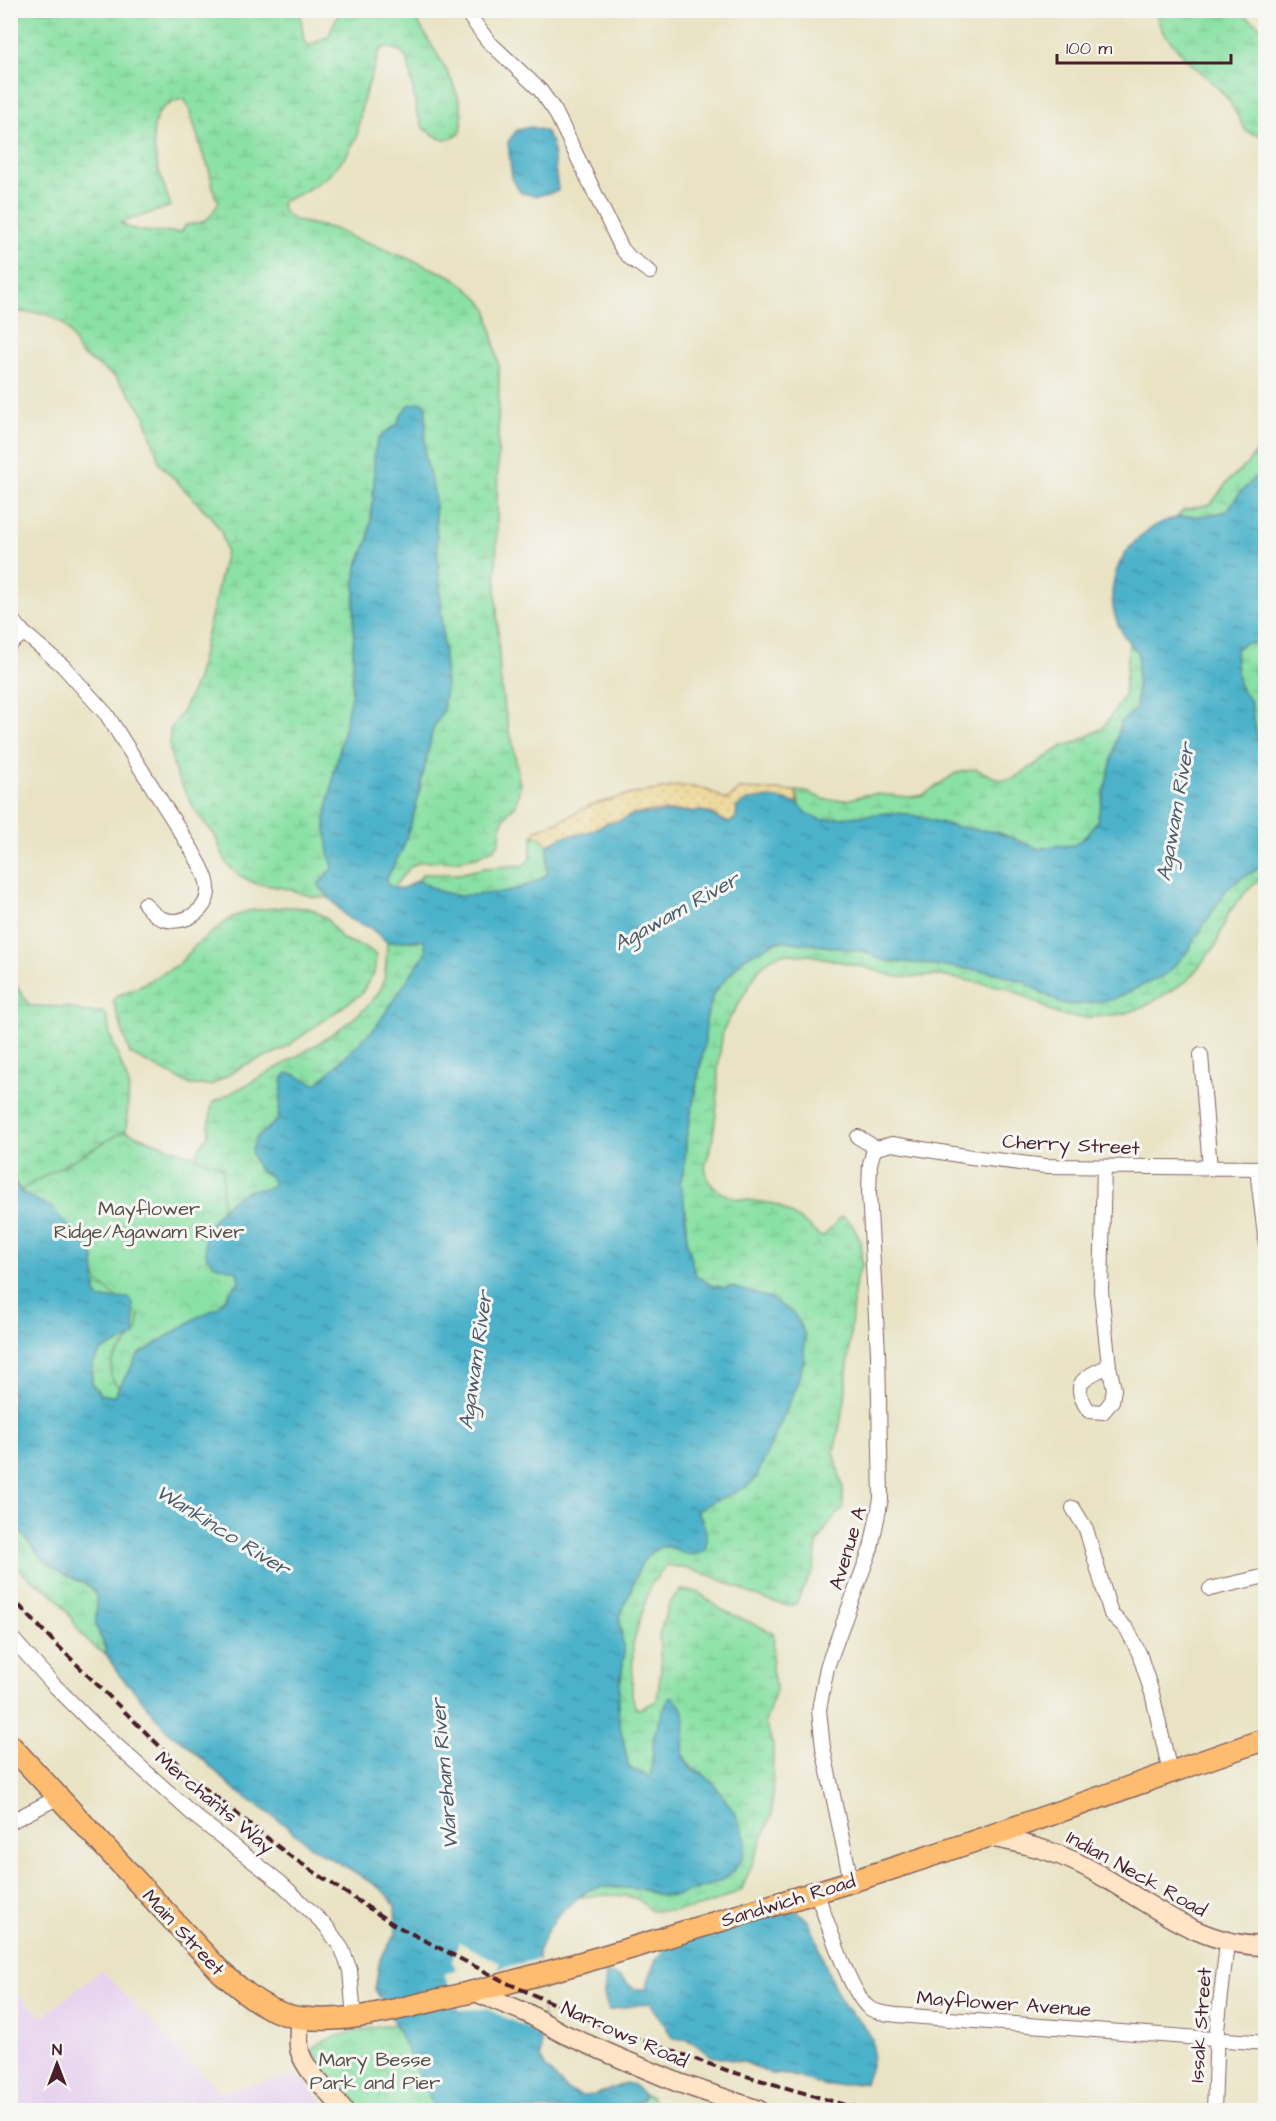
<svg xmlns="http://www.w3.org/2000/svg" width="1276" height="2121" font-family="'Architects Daughter',sans-serif">
	<defs>
		<pattern id="wetland-marsh" width="20" height="14" patternUnits="userSpaceOnUse" patternTransform="scale(1.5)"><rect width="20" height="14" fill="#8ae1a5"/><path d="M1 5h8M5 5V1M11 12h8M15 12V8" fill="none" stroke="#79c18e"/></pattern>
		<pattern id="sand-dots" width="8" height="8" patternUnits="userSpaceOnUse" patternTransform="scale(1.5)"><rect width="8" height="8" fill="#eeda9e"/><path d="M2 2h.1M6 6h.1" fill="none" stroke="#cebb88" stroke-width="1.8" stroke-linecap="round"/></pattern>
		<pattern id="park-crowns" width="20" height="18" patternUnits="userSpaceOnUse" patternTransform="scale(1.5)"><rect width="20" height="18" fill="#8ae1a5"/><path d="M2 6a3 3 0 1 1 6 0M12 15a3 3 0 1 1 6 0" fill="none" stroke="#79c18e"/></pattern>
		<pattern id="water-ripples" width="26" height="14" patternUnits="userSpaceOnUse" patternTransform="scale(1.5)"><rect width="26" height="14" fill="#4bb2ca"/><path d="M2 4q2-2 4 0t4 0M15 11q2-2 4 0t4 0" fill="none" stroke="#4090a4"/></pattern>
	</defs>
	<rect width="100%" height="100%" fill="#f6f6f2"/>
	<filter id="ink" filterUnits="userSpaceOnUse"><feTurbulence type="fractalNoise" baseFrequency=".0167" numOctaves="2"/><feDisplacementMap in="SourceGraphic" scale="12" xChannelSelector="R" yChannelSelector="G"/><feConvolveMatrix kernelMatrix="1 2 1 2 8 2 1 2 1" color-interpolation-filters="sRGB"/></filter>
	<filter id="wash" filterUnits="userSpaceOnUse"><feTurbulence type="fractalNoise" baseFrequency=".008" numOctaves="4" result="noise"/><feDisplacementMap in="SourceGraphic" scale="24" xChannelSelector="R" yChannelSelector="G"/><feGaussianBlur stdDeviation="1.35" result="paint"/><feColorMatrix in="noise" values="0 0 0 0 0 0 0 0 0 0 0 0 0 0 0 0 0 1.4 0 .05"/><feComposite in="paint" operator="in"/></filter>
	<g filter="url(#wash)">
		<rect width="100%" height="100%" fill="#e9e3c4"/>
		<path fill="#e7d2ef" d="M 101,1970 L 220,2092 L 298,2075 L 329,2109 L 327,2110 L 22,2110 L 11,2099 L 11,1989 L 43,2017 Z"/>
		<path fill="url(#wetland-marsh)" stroke="#6a8068" stroke-width="1.5" fill-rule="evenodd" d="M 10,11 L 300,11 L 304,41 L 308,46 L 329,36 L 334,22 L 341,11 L 412,11 C 428,44 470,93 461,132 L 450,139 L 441,139 L 424,129 L 417,114 L 408,60 L 399,50 L 384,47 L 379,52 L 362,104 L 357,137 L 346,156 L 327,177 L 302,193 L 281,202 C 282,206 283,212 287,215 C 299,225 322,224 336,230 C 347,234 356,242 367,242 L 453,277 L 473,293 L 487,308 L 499,367 L 496,590 L 500,674 L 503,700 L 509,732 L 512,739 L 520,785 L 516,805 L 509,811 L 501,824 L 500,841 L 494,849 L 476,857 L 456,861 L 419,862 L 410,867 L 393,888 L 387,884 L 387,878 L 403,848 L 415,810 L 433,729 L 443,711 L 446,688 L 434,492 L 425,457 L 426,407 L 402,413 L 397,425 L 384,433 L 374,453 L 374,486 L 369,538 L 357,567 L 355,585 L 352,691 L 336,766 L 333,771 L 334,775 L 325,820 L 333,867 L 319,887 L 330,898 L 313,897 L 288,889 L 254,883 L 237,874 L 227,864 L 214,834 L 198,815 L 176,775 L 170,751 L 170,729 L 183,711 L 197,679 L 226,551 L 221,531 L 212,518 L 160,464 L 144,414 L 127,390 L 113,375 L 80,354 L 69,331 L 61,322 L 45,313 L 11,312 ZM 184,98 L 189,108 L 203,155 L 209,168 L 215,196 L 219,201 C 210,220 206,223 186,225 L 181,232 C 162,232 137,234 120,223 L 171,206 C 162,182 141,129 163,108 C 169,103 177,101 184,98 Z
			M 1154,11 L 1236,11 L 1255,22 L 1265,31 L 1265,135 L 1254,134 L 1246,131 L 1228,99 L 1211,81 L 1186,59 L 1163,32 Z
			M 1265,441 L 1265,468 L 1239,494 L 1227,511 L 1201,516 L 1177,517 L 1184,510 L 1211,504 L 1229,480 L 1246,465 Z
			M 1254,642 L 1261,645 L 1265,644 L 1265,660 L 1260,663 L 1254,671 L 1265,691 L 1265,753 L 1257,738 L 1250,700 L 1239,686 L 1235,655 L 1237,648 L 1246,643 Z
			M 1129,643 L 1138,652 L 1136,709 L 1121,722 L 1097,821 L 1088,834 L 1074,846 L 1054,846 L 1039,849 L 997,832 L 957,827 L 908,814 L 888,813 L 821,820 L 808,814 L 800,807 L 796,791 L 807,792 L 826,800 L 847,800 L 864,795 L 876,794 L 911,797 L 923,795 L 956,773 L 976,769 L 1000,780 L 1013,779 L 1063,746 L 1077,742 L 1103,728 L 1124,696 Z
			M 533,835 L 542,838 L 548,845 L 547,874 L 538,881 L 508,892 L 459,896 L 438,891 L 418,880 L 423,874 L 459,874 L 484,868 L 524,865 L 530,859 Z
			M 1265,862 L 1265,874 L 1244,894 L 1229,912 L 1215,947 L 1187,981 L 1144,1007 L 1123,1014 L 1084,1018 L 1059,1015 L 1010,989 L 998,986 L 941,976 L 897,977 L 864,967 L 810,955 L 780,954 L 770,959 L 759,969 L 723,1030 L 718,1068 L 717,1106 L 712,1143 L 705,1167 L 708,1180 L 720,1192 L 734,1198 L 775,1204 L 802,1221 L 821,1237 L 824,1236 L 839,1219 L 843,1217 L 851,1223 L 860,1239 L 862,1265 L 856,1279 L 853,1302 L 845,1400 L 834,1453 L 843,1489 L 843,1508 L 828,1525 L 817,1544 L 814,1568 L 796,1603 L 792,1606 C 769,1604 750,1593 730,1584 C 710,1574 689,1568 667,1565 L 650,1586 L 633,1643 L 632,1695 L 635,1707 L 639,1709 L 657,1701 L 661,1669 L 659,1634 L 669,1604 L 681,1590 L 698,1592 L 722,1610 L 772,1632 L 774,1635 L 772,1670 L 776,1690 L 765,1722 L 773,1745 L 772,1814 L 742,1889 C 709,1907 688,1912 651,1911 C 647,1908 644,1903 640,1901 C 628,1892 596,1896 581,1897 L 588,1890 L 602,1887 L 641,1889 L 662,1896 L 677,1896 L 691,1890 L 696,1890 L 702,1773 C 689,1768 683,1759 682,1746 L 657,1731 L 654,1735 L 651,1774 L 649,1776 L 634,1771 L 628,1766 C 626,1747 619,1729 618,1711 C 617,1693 622,1675 624,1656 C 625,1644 619,1632 620,1620 C 621,1607 627,1601 631,1590 C 637,1573 641,1554 661,1547 C 670,1544 683,1552 692,1555 L 703,1521 L 696,1512 C 713,1497 742,1494 756,1478 L 794,1393 L 804,1360 L 733,1287 L 724,1288 L 711,1285 L 697,1276 L 693,1268 L 692,1260 L 687,1242 L 684,1200 L 680,1184 L 685,1163 L 686,1139 L 702,1059 L 706,1020 L 713,994 L 744,958 L 773,943 L 785,941 L 863,951 L 882,960 L 945,966 L 997,973 L 1024,982 L 1060,1003 L 1076,1005 L 1187,952 L 1227,889 L 1243,877 L 1260,868 Z
			M 282,907 L 310,908 L 327,919 L 342,939 L 367,948 L 376,955 L 374,973 L 361,994 L 282,1050 L 245,1065 L 211,1085 L 191,1085 L 130,1054 L 113,1001 L 116,996 L 136,988 L 178,965 L 197,944 L 231,918 L 248,911 Z
			M 424,940 L 426,952 C 413,975 392,1010 374,1029 C 356,1048 336,1066 317,1084 L 303,1080 L 295,1074 L 283,1077 L 278,1120 L 256,1138 L 258,1169 L 270,1176 L 275,1184 L 267,1189 L 249,1190 L 138,1355 L 114,1396 L 100,1395 L 92,1383 L 92,1366 L 100,1351 L 134,1336 L 129,1298 L 100,1299 L 96,1296 L 94,1258 L 51,1207 L 22,1193 L 11,1176 L 10,977 L 30,1006 L 67,1007 L 84,1012 L 103,1012 L 107,1016 L 110,1035 L 129,1085 L 124,1167 L 194,1163 L 200,1146 L 208,1136 L 212,1103 C 248,1084 373,1021 383,983 C 387,971 386,955 387,942 Z
			M 11,1525 C 27,1531 32,1552 46,1562 C 57,1571 92,1582 96,1595 C 100,1605 94,1617 97,1627 C 99,1637 105,1644 106,1654 C 73,1637 76,1616 54,1595 C 43,1585 15,1572 11,1559 C 8,1550 11,1535 11,1525 Z
			M 645,2095 L 652,2097 L 655,2110 L 623,2110 L 623,2108 L 642,2100 Z"/>
		<path fill="url(#sand-dots)" stroke="#9c7c64" stroke-width="1.5" d="M 679,786 C 698,787 710,789 725,800 L 731,797 L 739,789 L 796,791 L 798,804 L 782,799 L 736,818 L 729,823 L 720,820 L 711,813 L 701,811 L 651,811 L 634,814 L 619,821 L 607,823 L 589,832 L 562,837 L 548,845 L 542,838 L 533,835 L 537,830 L 560,821 L 591,805 L 628,795 Z"/>
		<path fill="url(#park-crowns)" stroke="#6a8068" stroke-width="1.5" d="M 124,1131 L 223,1167 L 222,1210 L 256,1284 L 120,1389 L 111,1377 L 112,1361 L 138,1330 L 139,1315 L 100,1284 L 71,1232 L 26,1200 L 22,1189 Z
			M 395,2024 L 412,2059 L 454,2110 L 356,2110 L 317,2060 L 312,2050 C 323,2034 376,2028 395,2024 Z"/>
		<path fill="url(#water-ripples)" stroke="#4a687a" stroke-width="1.5" d="M 531,127 L 545,131 L 552,143 L 558,191 L 537,196 L 521,193 L 512,179 L 508,142 L 517,130 Z
			M 422,402 L 426,406 L 425,457 L 434,492 L 446,688 L 443,711 L 433,729 L 415,810 L 403,848 L 387,878 L 387,884 C 399,892 407,887 418,880 L 438,891 L 459,896 L 508,892 L 538,881 L 547,874 L 548,845 L 562,837 L 589,832 L 607,823 L 619,821 L 634,814 L 701,811 C 711,813 719,820 729,823 L 736,818 L 737,807 L 747,800 L 765,798 L 782,799 L 798,804 L 808,814 L 821,820 L 888,813 L 908,814 L 957,827 L 997,832 L 1039,849 L 1054,846 L 1074,845 L 1088,834 L 1097,821 L 1121,722 L 1136,709 L 1137,705 L 1138,652 C 1093,611 1110,546 1163,522 C 1183,513 1206,519 1227,511 L 1239,494 L 1265,468 L 1265,644 L 1246,643 L 1237,648 L 1235,655 L 1239,686 L 1250,700 L 1257,738 L 1265,753 L 1265,862 L 1260,868 L 1243,877 L 1227,889 L 1187,952 L 1167,974 L 1114,999 L 1076,1005 L 1060,1003 L 1024,982 L 997,973 L 945,966 L 882,960 L 863,951 L 785,941 L 778,941 L 744,958 L 713,994 L 706,1020 L 705,1042 L 694,1098 L 686,1139 L 685,1163 L 680,1184 L 684,1200 L 687,1242 L 692,1259 L 693,1268 L 697,1276 L 711,1285 L 724,1288 L 733,1287 L 770,1298 L 795,1315 L 805,1335 L 804,1360 L 794,1393 L 756,1478 C 742,1495 713,1497 696,1512 C 707,1525 707,1534 706,1550 C 702,1552 697,1555 693,1555 C 682,1556 673,1544 662,1547 C 642,1553 637,1573 631,1590 C 627,1601 621,1606 620,1620 C 619,1632 625,1643 624,1656 C 622,1674 617,1693 618,1711 C 619,1729 626,1747 628,1766 L 634,1771 L 649,1776 L 651,1774 L 654,1735 L 669,1697 L 672,1696 L 683,1709 L 685,1717 L 683,1756 L 692,1770 L 702,1773 L 715,1785 L 735,1813 L 746,1840 L 744,1855 L 735,1869 L 723,1880 L 677,1896 L 662,1896 L 641,1889 L 602,1887 L 588,1890 L 563,1910 L 554,1921 L 545,1935 L 538,1953 L 538,1966 L 543,2019 L 540,2057 L 546,2068 L 567,2090 L 582,2096 L 595,2095 L 626,2083 L 633,2085 L 645,2095 L 642,2100 L 623,2108 L 623,2110 L 435,2110 L 395,2024 L 375,1989 L 380,1959 L 396,1934 L 395,1906 L 390,1898 L 381,1889 L 350,1869 L 312,1848 L 284,1824 L 234,1789 L 185,1743 L 169,1733 L 132,1688 L 120,1676 L 106,1654 L 105,1646 L 96,1626 L 96,1595 L 91,1587 L 64,1574 L 44,1561 L 23,1535 L 11,1525 L 10,1176 L 22,1193 L 51,1207 L 91,1251 L 94,1258 L 96,1296 L 100,1299 L 129,1298 L 133,1303 L 135,1336 L 101,1351 L 92,1366 L 92,1383 L 100,1395 L 114,1396 L 138,1355 L 196,1318 L 217,1308 L 239,1281 L 237,1271 L 215,1265 L 207,1258 C 206,1252 204,1245 205,1239 C 208,1220 229,1198 248,1191 C 257,1187 266,1192 274,1184 L 270,1176 L 258,1169 L 251,1152 L 256,1138 L 278,1120 L 283,1077 L 287,1073 C 298,1074 306,1081 317,1084 L 375,1028 L 426,952 L 424,940 L 387,942 L 369,927 L 349,919 L 318,885 L 333,867 L 329,854 L 325,820 L 334,775 L 333,771 L 336,766 L 352,691 L 355,585 L 357,567 L 369,538 L 374,486 L 374,453 L 378,440 L 384,433 L 397,425 L 402,413 L 409,405 Z
			M 796,1911 C 814,1921 814,1935 821,1953 C 826,1967 835,1990 843,2003 C 851,2014 864,2023 870,2035 C 877,2048 871,2071 864,2083 L 827,2086 L 790,2075 L 772,2074 L 744,2062 L 710,2056 L 694,2043 L 686,2039 L 677,2040 L 672,2036 L 650,2003 L 609,2010 L 604,1996 L 606,1973 L 620,1977 L 634,1989 L 646,1989 C 650,1977 653,1960 663,1951 C 683,1934 769,1912 796,1911 Z"/>
		<path fill="#e9e3c4" d="M 459,1942 L 500,1963 L 498,1969 L 538,1959 L 542,1983 L 542,2038 L 529,2029 L 487,2009 L 459,2010 L 444,1974 L 456,1969 L 452,1961 Z"/>
	</g>
	<g filter="url(#ink)">
		<g fill="none" stroke-linecap="round" stroke-linejoin="round">
			<defs>
				<path id="street" d="M 465,10 L 488,41 L 540,90 L 555,111 L 622,249 L 630,258 L 650,272
					M 10,618 L 24,633 L 63,666 L 107,715 L 192,850 C 198,862 208,876 208,889 C 209,911 183,926 163,919 C 156,917 150,910 145,904
					M 10,644 L 24,633
					M 1201,1055 L 1210,1169
					M 858,1137 L 876,1148
					M 876,1148 L 892,1144 L 971,1157 L 1045,1166 L 1266,1168
					M 1104,1167 L 1101,1291 L 1109,1366 L 1114,1389 L 1112,1401 L 1103,1412 L 1089,1411 C 1069,1383 1084,1377 1109,1366
					M 1257,1169 L 1266,1244
					M 1073,1508 L 1086,1529 L 1111,1614 L 1127,1629 L 1139,1653 L 1152,1693 L 1170,1772
					M 1210,1589 L 1266,1576
					M 10,1636 L 54,1685 L 95,1726 L 196,1817 L 281,1883 L 326,1926 L 342,1949 L 350,1970 L 354,2018
					M 10,1822 L 59,1797
					M 851,1881 L 823,1748 L 819,1710 L 827,1667 L 871,1548 L 881,1499 L 878,1353 L 869,1193 L 870,1164 L 873,1153 L 876,1148
					M 816,1892 C 826,1917 850,1994 869,2008 C 877,2013 888,2014 897,2015 L 1266,2043
					M 1214,2110 L 1217,2030 L 1227,1943"/>
				<path id="secondary" d="M 988,1837 C 1022,1843 1053,1850 1084,1866 C 1143,1897 1195,1946 1266,1946
					M 475,1992 L 527,2013 L 564,2034 L 629,2062 L 679,2083 L 759,2110
					M 300,2018 C 299,2029 297,2041 300,2052 C 306,2072 331,2094 344,2110"/>
				<path id="primary" d="M 10,1745 L 222,1973 C 245,1993 270,2015 302,2018 C 347,2023 389,2011 433,2001 C 503,1985 572,1966 641,1945 C 727,1918 814,1894 900,1866 C 1023,1826 1144,1781 1266,1739"/>
			</defs>
			<use href="#street" stroke="#826461" stroke-width="16"/>
			<use href="#secondary" stroke="#826461" stroke-width="21"/>
			<use href="#primary" stroke="#826461" stroke-width="24"/>
			<use href="#street" stroke="#fff" stroke-width="14"/>
			<use href="#secondary" stroke="#ffe4c6" stroke-width="18"/>
			<use href="#primary" stroke="#febc70" stroke-width="21"/>
			<path stroke="#4a1f2b" stroke-width="4" stroke-dasharray="9 4.5" stroke-linecap="butt" d="M 10,1596 L 55,1643 L 193,1779 L 290,1856 L 393,1924 L 507,1983 L 608,2028 L 729,2071 L 845,2105 L 874,2110"/>
		</g>
	</g>
	<g text-anchor="middle" stroke-width="6" stroke-linejoin="round" paint-order="stroke">
		<g font-size="20" fill="#4a1f2b" stroke="#f6f6f2">
			<text transform="translate(1071 1144) rotate(3)" y="7">Cherry Street</text>
			<text transform="translate(847 1548) rotate(-73)" y="7">Avenue A</text>
			<text transform="translate(215 1802) rotate(40)" y="7">Merchants Way</text>
			<text transform="translate(1137 1873) rotate(29)" y="7">Indian Neck Road</text>
			<text transform="translate(788 1900) rotate(-17)" y="7">Sandwich Road</text>
			<text transform="translate(184 1932) rotate(47)" y="7">Main Street</text>
			<text transform="translate(1004 2003) rotate(4)" y="7">Mayflower Avenue</text>
			<text transform="translate(1200 2025) rotate(-86)" y="7">Issak Street</text>
			<text transform="translate(625 2034) rotate(24)" y="7">Narrows Road</text>
		</g>
		<g font-size="20" fill="#5a504a" stroke="#f6f6f2">
			<text x="149" y="1215">Mayflower<tspan x="149" dy="23">Ridge/Agawam River</tspan></text>
			<text x="375" y="2066">Mary Besse<tspan x="375" dy="23">Park and Pier</tspan></text>
		</g>
		<g font-size="21" font-style="italic" fill="#4a5a6b" stroke="#f6f6f2">
			<text transform="translate(1175 812) rotate(-80)" y="7">Agawam River</text>
			<text transform="translate(676 911) rotate(-29)" y="7">Agawam River</text>
			<text transform="translate(475 1360) rotate(-82)" y="7">Agawam River</text>
			<text transform="translate(223 1530) rotate(32)" y="7">Wankinco River</text>
			<text transform="translate(444 1774) rotate(-95)" y="7">Wareham River</text>
		</g>
	</g>
	<rect width="1276" height="2121" fill="none" stroke="#f6f6f2" stroke-width="36"/>
	<g transform="translate(57 2064)" stroke="#f6f6f2" stroke-width="4.5" paint-order="stroke">
	<path d="M0-4.5L10 22L0 15L-10 22Z" fill="#4a1f2b"/>
	<text y="-9" font-size="16" font-weight="bold" text-anchor="middle" fill="#4a1f2b">N</text>
	</g>
	<path d="M1057 54v9h174v-9" fill="none" stroke="#4a1f2b" stroke-width="3"/>
	<text x="1066" y="54" font-size="18" fill="#4a1f2b" stroke="#f6f6f2" stroke-width="4.5" paint-order="stroke">100 m</text>
</svg>
